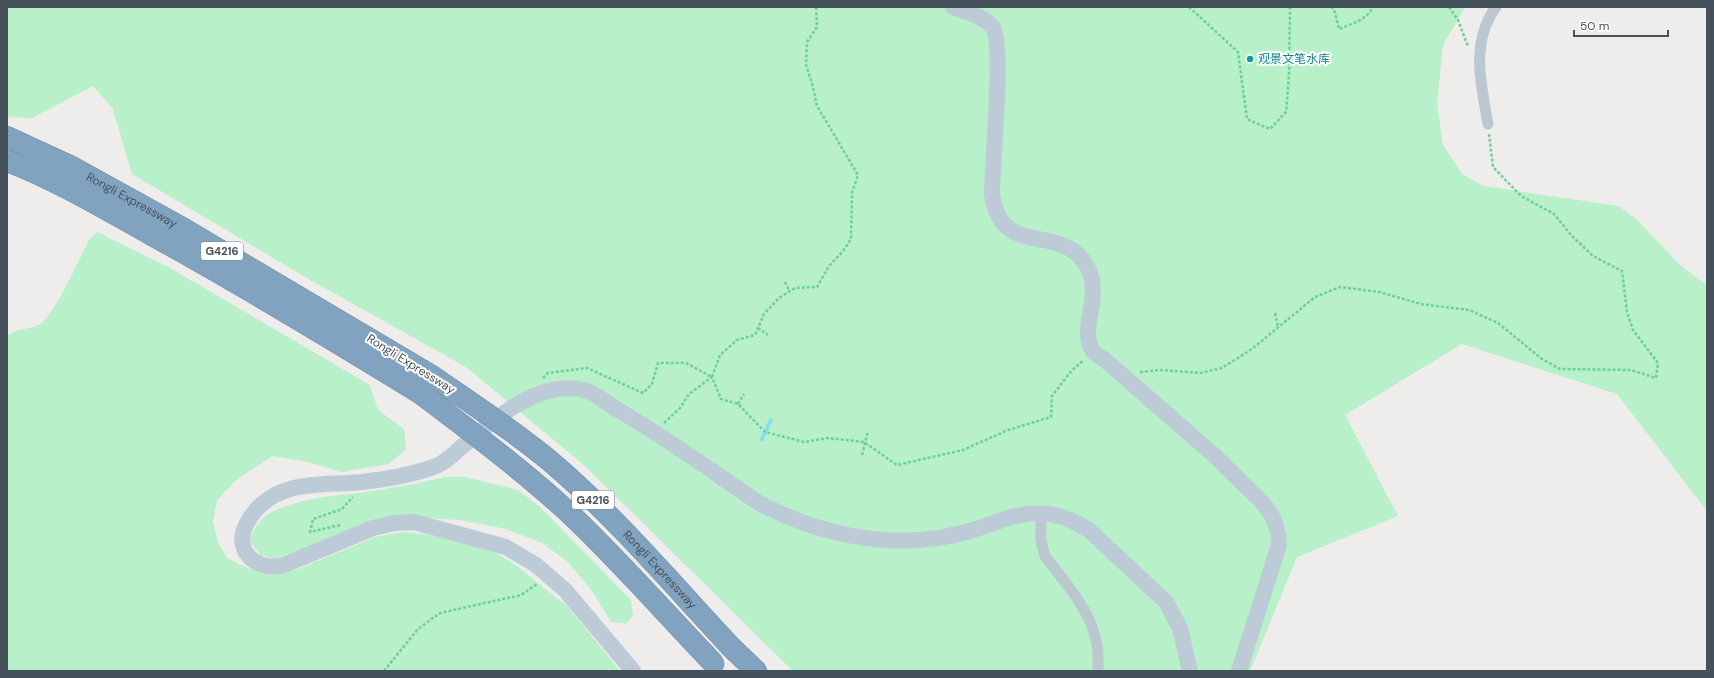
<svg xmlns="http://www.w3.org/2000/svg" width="1714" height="678" font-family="'DM Sans','Noto Sans SC',sans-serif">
	<rect width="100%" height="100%" fill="#efecec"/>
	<path fill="#b7f0c9" d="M 7,7 L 1465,7 L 1443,45 L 1437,103 L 1443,145 L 1462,174 L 1483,186 L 1619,206 L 1635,218 L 1682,267 L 1707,285 L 1707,511 L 1617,394 L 1462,344 L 1345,415 L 1398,516 L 1297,557 L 1250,671 L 793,671 L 585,466 L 466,367 L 312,281 L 132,174 L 113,109 L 93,86 L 32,118 L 7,117 Z
		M 97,232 L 170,268 L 370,385 L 378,410 L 404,429 L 406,449 L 389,464 L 342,472 L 308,462 L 273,456 L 236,480 L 217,500 L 213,521 L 218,543 L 227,558 L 245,567 L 270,575 L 298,569 L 375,537 L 403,532 L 431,535 L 487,548 L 517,566 L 568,607 L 620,671 L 7,671 L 7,336 C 16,328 29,330 39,325 C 53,318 81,256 89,240 Z
		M 444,477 L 465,477 L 518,490 L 540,507 L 631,600 L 633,616 L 626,623 L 611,622 L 593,592 L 568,562 L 542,543 L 506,529 L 461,520 L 411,517 L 308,547 L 275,559 L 261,555 L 254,547 L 250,539 C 255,526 263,515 276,510 C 301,499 329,496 357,493 C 386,489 415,485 444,477 Z"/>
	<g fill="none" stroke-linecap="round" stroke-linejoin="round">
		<path stroke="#81e1f0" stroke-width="4" d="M 762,439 L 771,420"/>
		<defs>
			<g id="highway">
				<path id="s1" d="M 7,137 L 70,166 L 184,229 L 432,376"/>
				<path d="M 7,161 C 57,180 105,209 152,235 C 243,285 332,339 420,393"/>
				<path d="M 732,648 L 756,671"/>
			</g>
		</defs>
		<use href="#highway" stroke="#6c8eaa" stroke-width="22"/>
		<path stroke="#6dd098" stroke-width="2.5" stroke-dasharray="3 2" stroke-linecap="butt" d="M 1189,7 L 1238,52 L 1247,119 L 1270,129 L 1286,112 L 1289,75 L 1290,7
			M 1331,7 L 1334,9 L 1339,29 C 1351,24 1367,20 1373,7
			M 1449,7 L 1458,20 L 1467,44 L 1470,45
			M 785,282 L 790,292
			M 1275,313 L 1278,327
			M 758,328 L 768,335
			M 1140,372 L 1160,370 L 1200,373 L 1222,368 L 1252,349 L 1315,297 L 1340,287 L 1379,292 L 1421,304 L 1469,310 L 1498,323 L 1542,359 L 1560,369 L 1631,370 L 1656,378 L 1658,363 L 1633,330 L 1627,312 L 1622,271 L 1593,256 L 1571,235 L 1554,214 L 1521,196 L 1493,167 L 1489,134
			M 543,378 L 548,373 L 587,368 L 643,393 L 652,384 L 658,363 L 686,363 L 712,377 L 720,355 L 737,340 L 755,335 L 764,314 L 779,298 L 795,288 L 817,287 L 829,266 L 843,251 L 851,239 L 852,193 L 858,175 L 817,106 L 813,87 L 806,65 L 807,42 L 817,27 L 816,7
			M 738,404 L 744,394
			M 664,423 L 680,408 L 689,394 L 712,377 L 721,399 L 738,404 L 765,432 L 804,442 L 828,438 L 864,442 L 897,465 L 963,450 L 1008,430 L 1051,417 L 1052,396 L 1072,370 L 1084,360
			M 862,455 L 868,431
			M 340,525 L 310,532 L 313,519 L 342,509 L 353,497
			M 384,671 L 418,629 L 440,613 L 521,595 L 537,584"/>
		<path stroke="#bcc8d0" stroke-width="11" d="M 1488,124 C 1481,84 1470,43 1496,7
			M 1043,514 C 1039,529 1040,542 1045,556 C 1073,593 1102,621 1098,671"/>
		<path stroke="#bdcbd7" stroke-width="16" d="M 953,7 C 965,12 985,16 993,28 C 1004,43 992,166 992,194 C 1001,257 1054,225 1082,259 C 1109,292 1076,326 1093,351 C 1095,354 1101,357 1105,360 L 1215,456 L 1261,501 C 1273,514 1279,527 1279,545 L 1239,671
			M 633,671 L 565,590 L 536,565 L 506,547 L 414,522 L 395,523 L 373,528 L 284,565 C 263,571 238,558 243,533 C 245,525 251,516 256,510 C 283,479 325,486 362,482 C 387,479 413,475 436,466 C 446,463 456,451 465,444 C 497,417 539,380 584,390 C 596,393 608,404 618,410 C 667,438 713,472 759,503 C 814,532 876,547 938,538 C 951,536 964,533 977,529 C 1005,519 1028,508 1059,516 C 1070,519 1080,525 1089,530 L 1166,602 L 1180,628 L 1190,671"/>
		<use href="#highway" stroke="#81a3bf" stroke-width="21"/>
		<defs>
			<g id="highway-bridge">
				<path id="s2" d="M 432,376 C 471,403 513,430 550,461 C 616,517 673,585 732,648"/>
				<path d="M 420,393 C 470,431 520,468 567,511 C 619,560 665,613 714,664"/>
			</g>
		</defs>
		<use href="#highway-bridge" stroke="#6c8eaa" stroke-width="22" stroke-linecap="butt"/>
		<use href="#highway-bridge" stroke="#81a3bf" stroke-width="21"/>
	</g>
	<circle fill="#0f9aa8" stroke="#fff" stroke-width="1.5" cx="1250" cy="59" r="4"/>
	<g text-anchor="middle" stroke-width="4" stroke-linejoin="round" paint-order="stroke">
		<g fill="#fff" stroke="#7c858c" stroke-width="1">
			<rect x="201" y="242" width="42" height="18" rx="3"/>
			<rect x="572" y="491" width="42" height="18" rx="3"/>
		</g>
		<g font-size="11" font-weight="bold" fill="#44515a">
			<text x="222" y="255">G4216</text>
			<text x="593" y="504">G4216</text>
		</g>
		<g font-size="12" fill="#0d838f" stroke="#fff" text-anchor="start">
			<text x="1258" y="63">观景文笔水库</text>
		</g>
		<g font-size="12" fill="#44515a" stroke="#fff">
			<text dy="4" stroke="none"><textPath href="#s1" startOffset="140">Rongli Expressway</textPath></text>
			<text transform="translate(411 364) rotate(32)" y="4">Rongli Expressway</text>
			<text dy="4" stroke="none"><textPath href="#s2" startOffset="300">Rongli Expressway</textPath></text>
		</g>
	</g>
	<rect width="1714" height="678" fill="none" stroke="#44515a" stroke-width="16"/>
	<path d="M1574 30v6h94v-6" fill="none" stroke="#44515a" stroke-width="2"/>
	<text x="1580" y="30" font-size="12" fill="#44515a" stroke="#ffffff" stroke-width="3" paint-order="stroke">50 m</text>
</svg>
